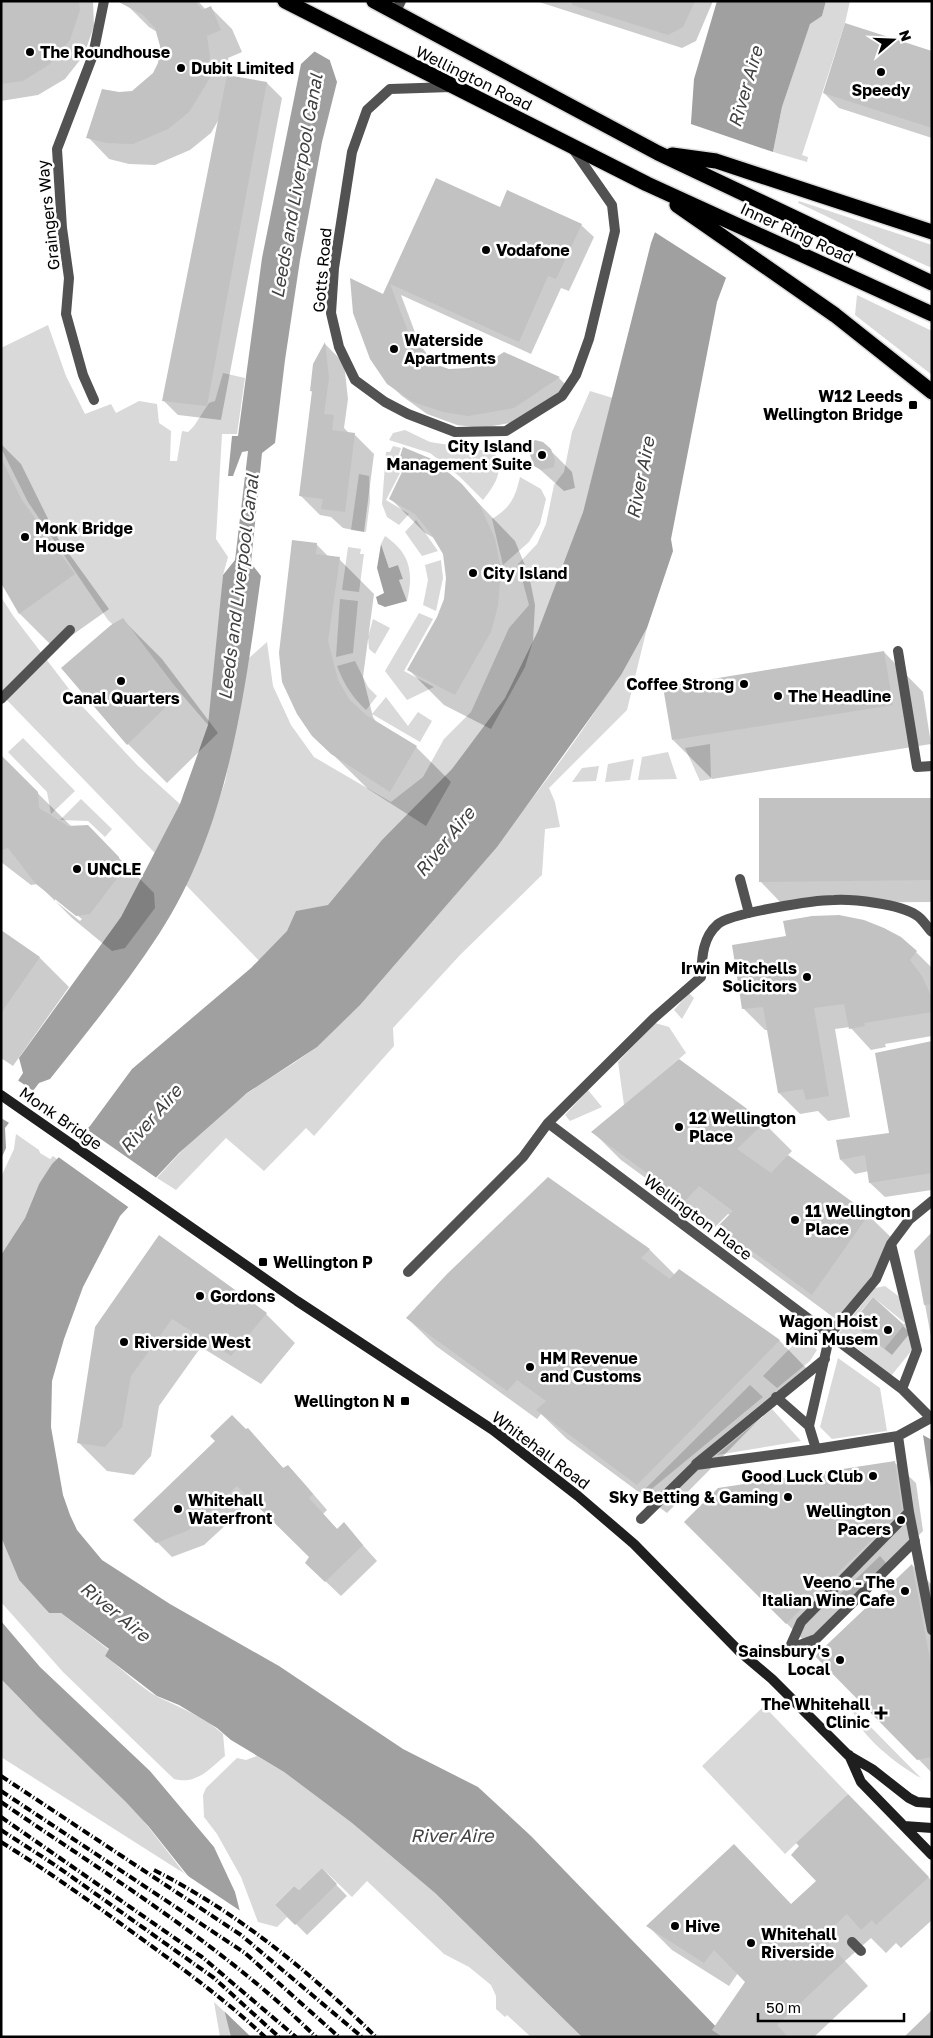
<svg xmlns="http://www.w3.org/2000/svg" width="933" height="2038" font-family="'Golos Text',sans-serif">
	<rect width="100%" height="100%" fill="#fff"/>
	<path fill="#d9d9d9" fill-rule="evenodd" d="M 826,1 L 850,1 L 845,23 L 802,155 L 808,157 L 807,162 L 773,152 L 782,107 L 810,23 L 822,16 Z
		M 799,201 L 932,245 L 932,268 C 885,248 844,223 798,203 Z
		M 857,295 L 932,331 L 932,375 L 855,315 Z
		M 48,325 L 66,376 L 85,414 L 111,404 L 116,413 L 139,401 L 157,404 L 159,423 L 171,431 L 170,461 L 177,461 L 182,431 L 188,432 L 194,426 L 209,403 L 215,401 L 223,373 L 245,378 L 237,434 L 222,434 L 216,539 L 228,557 L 223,575 L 215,696 L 208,725 L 172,683 L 108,620 L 28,502 L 1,448 L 1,348 Z
		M 590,391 L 613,398 L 583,512 L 541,630 L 366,998 C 468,881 570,763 647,628 L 627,710 L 549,788 L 555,802 L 560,827 L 545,829 L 542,875 L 460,955 L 393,1028 L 394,1046 L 314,1136 L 306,1128 L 264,1171 L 226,1138 L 176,1190 L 157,1178 C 184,1147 216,1116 249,1092 C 276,1073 307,1058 330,1034 L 1,694 L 1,597 L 14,617 L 82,706 L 138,766 L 180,804 L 208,832 L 225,782 L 249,658 L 267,642 L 273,686 L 291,725 L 314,757 L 391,802 L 423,777 L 444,739 L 471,712 L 509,628 L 529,605 L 518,564 L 537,544 L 546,524 L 554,485 L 564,472 L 572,432 Z
		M 405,430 L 430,442 L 494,452 C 505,471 495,485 483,500 L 459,476 L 430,453 L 389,440 L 393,433 Z
		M 393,446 L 401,448 L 394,469 L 400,473 L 386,500 L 409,514 L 399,525 L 387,517 L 382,504 L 386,452 L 390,452 Z
		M 359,474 L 369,476 L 370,501 L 366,532 L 351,530 Z
		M 520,477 L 541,489 L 546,499 L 540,524 L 529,542 L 503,565 L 492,519 C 511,507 515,498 520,477 Z
		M 416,520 L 438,551 L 422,556 L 405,532 Z
		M 385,536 C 410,553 414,572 407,601 L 399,580 L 403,579 L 398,565 L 389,568 L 381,544 Z
		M 348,547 L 361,549 L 360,554 L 364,554 L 359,592 L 342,590 Z
		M 441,560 L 443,578 L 436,611 L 423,605 L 428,580 L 425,565 Z
		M 340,599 L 358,601 L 353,653 L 336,657 Z
		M 419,613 L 433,619 L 404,671 L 434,687 L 407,700 L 385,671 Z
		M 373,619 L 390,628 L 375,654 L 369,649 L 368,637 Z
		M 355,661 L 368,687 L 377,696 L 366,710 C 352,697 344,684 337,666 Z
		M 386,697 L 408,726 L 418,712 L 432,721 L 420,742 L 372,714 Z
		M 23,738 L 75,791 L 51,814 L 47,792 L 8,752 Z
		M 710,744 L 711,779 L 700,781 L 685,748 Z
		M 668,752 L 677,779 L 638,780 L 642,757 Z
		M 634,759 L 630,780 L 605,782 L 608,764 Z
		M 599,766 L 596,781 L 572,782 L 582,768 Z
		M 81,799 L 112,829 L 105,837 L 88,821 L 60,820 Z
		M 689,993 L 694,998 L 682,1019 L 674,1010 Z
		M 655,1023 L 669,1027 L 686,1053 L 624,1105 L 618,1062 Z
		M 588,1090 L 602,1107 L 570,1121 L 565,1115 Z
		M 16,1134 L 39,1150 L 40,1153 L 50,1159 L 53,1156 L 57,1159 L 39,1184 L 25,1218 L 1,1255 L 1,1177 L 14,1149 Z
		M 885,1286 L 901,1298 L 912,1350 L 891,1376 L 839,1333 L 875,1288 ZM 873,1297 L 905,1323 L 884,1349 L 852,1322 Z
		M 802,1336 L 817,1350 L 810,1361 L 777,1388 L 763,1376 Z
		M 838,1358 L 880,1388 L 887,1431 L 832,1439 L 820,1427 Z
		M 750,1385 L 763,1397 L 648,1492 L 645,1489 Z
		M 772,1409 L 801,1441 L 717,1455 Z
		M 1,1537 L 19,1580 L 49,1613 L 61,1613 L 109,1650 L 105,1656 C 122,1669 140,1687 158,1697 C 181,1708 204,1717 223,1734 L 225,1756 C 209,1769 197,1785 174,1779 L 63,1672 L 1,1602 Z
		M 880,1556 L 887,1564 L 844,1606 L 836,1598 Z
		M 1,1679 C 41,1722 86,1760 127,1802 C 148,1825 166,1850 185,1874 L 1,1757 Z
		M 764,1706 L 848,1794 L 785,1854 L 702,1766 Z
		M 853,1709 L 921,1778 C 900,1767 855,1733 853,1709 Z
		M 257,1756 L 284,1772 L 352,1823 L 435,1893 L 582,2037 L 531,2037 L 507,2015 L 505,2017 L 496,2009 L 496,1996 L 491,1985 L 469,1967 L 444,1954 L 367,1881 L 352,1897 L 322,1868 L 299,1890 L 294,1886 L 275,1905 L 287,1917 L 277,1927 L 258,1922 L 241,1877 L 217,1834 L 204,1817 L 203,1795 L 206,1788 L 237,1758 L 246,1760 Z
		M 214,2002 L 228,2015 L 231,2037 L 220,2037 Z"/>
	<path fill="#a0a0a0" d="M 343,1 L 330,61 L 337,82 L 322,142 L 300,260 L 285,360 L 275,443 L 262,453 L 251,563 L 261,576 C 244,698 228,828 159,934 C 126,985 87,1032 50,1079 L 39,1083 L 5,1128 L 6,1148 L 1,1159 L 1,1107 L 23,1073 L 19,1058 L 121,917 L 180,804 L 208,725 L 223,575 L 235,560 L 248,451 L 242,452 L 233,476 L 228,476 L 232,436 L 238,436 L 262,258 L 301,64 L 315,51 Z
		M 717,1 L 826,1 L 822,16 L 810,24 L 782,107 L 773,152 L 717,302 L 671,539 L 673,551 L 647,628 L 621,675 L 497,847 L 360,1005 L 317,1047 L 247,1093 L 179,1153 L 120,1216 L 83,1287 L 64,1339 L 52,1381 L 51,1427 L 63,1495 L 70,1515 L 77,1530 L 102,1560 L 170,1604 L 279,1666 L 403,1749 L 478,1787 L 531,1836 L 726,2037 L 582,2037 L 435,1893 L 352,1823 L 284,1772 L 231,1740 L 217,1728 L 179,1705 L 157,1696 L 105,1656 L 109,1649 L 61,1613 L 49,1613 L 19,1580 L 1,1537 L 1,1255 L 25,1218 L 39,1184 L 52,1164 L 90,1126 L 132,1069 L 251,968 L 287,931 L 296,911 L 328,905 L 382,840 L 452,769 L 505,698 L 538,631 L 583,512 L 651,243 L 690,137 L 694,79 Z
		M 381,544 L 389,568 L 398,565 L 403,579 L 399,580 L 407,601 L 385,607 L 378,604 L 376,597 L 384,593 L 377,568 Z
		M 923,1435 L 932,1440 L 932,1495 Z
		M 1,1621 L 40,1667 L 150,1771 L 214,1847 L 235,1892 L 272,2037 L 231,2037 L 192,1881 L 149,1827 L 126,1802 L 38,1717 L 1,1679 Z"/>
	<path fill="#fff" d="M 320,1 L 345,1 L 333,62 L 312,50 Z
		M 688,123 L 776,153 L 728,279 L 653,231 L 688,136 Z
		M 16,1079 L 35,1092 L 11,1124 L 1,1118 L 1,1102 Z
		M 85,1128 L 158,1179 L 131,1209 L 57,1156 Z
		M 179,1870 L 242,1912 L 274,2037 L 251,2037 L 224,2011 L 190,1883 Z"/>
	<path fill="#0003" fill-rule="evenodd" d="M 1,1 L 93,1 L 94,26 L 84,55 L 65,79 L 38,95 L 1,101 Z
		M 130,1 L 198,1 L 206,10 L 211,8 L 232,29 L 242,52 L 228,58 L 231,77 L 267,83 L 282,98 L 221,420 L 178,415 L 163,400 L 219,119 L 211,133 L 190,150 L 155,165 L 129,164 L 109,159 L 88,137 L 119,93 L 132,92 L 154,74 L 159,64 L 161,45 L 157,32 L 149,27 L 128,6 Z
		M 536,1 L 713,1 L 696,41 L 682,48 Z
		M 932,53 L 932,138 L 839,108 L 824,93 Z
		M 437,180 L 501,209 L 581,225 L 594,237 L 569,291 L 561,288 L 531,354 L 401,295 L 419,343 L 436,366 L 449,370 L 468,369 L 486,365 L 504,353 L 559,378 L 571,390 L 527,420 L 481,428 L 457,425 L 427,414 L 402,396 L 388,383 L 383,296 Z
		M 325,344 L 344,363 L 348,399 L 344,428 L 350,434 L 354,434 L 374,454 L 364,532 L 343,528 L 331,517 L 320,515 L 300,495 L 313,393 L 311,391 L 314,365 Z
		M 543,443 L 572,472 L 575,488 L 564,491 L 535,465 Z
		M 1,444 L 21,464 L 57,537 L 109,609 L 54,648 L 20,614 L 1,580 Z
		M 398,468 L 461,485 L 515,541 L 529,575 L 535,605 L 533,641 L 525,667 L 491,729 L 444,705 L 409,670 L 438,617 L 445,600 L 448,578 L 444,553 L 436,539 L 425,533 L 390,498 L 403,473 Z
		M 316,544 L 329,557 L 339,559 L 374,594 L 363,677 L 373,717 L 377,723 L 416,747 L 451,782 L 426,826 L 368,789 L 313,735 L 298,714 Z
		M 123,620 L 162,659 L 218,733 L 167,783 L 128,744 Z
		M 884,652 L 923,692 L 931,744 L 712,779 L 673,740 Z
		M 1,760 L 5,761 L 72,827 L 87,826 L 154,893 L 155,908 L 125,948 L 112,951 L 72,918 L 38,884 L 31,885 L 1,862 ZM 55,898 L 82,919 L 80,921 L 55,901 Z
		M 932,800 L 932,902 L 781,903 L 760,881 Z
		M 1,931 L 40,958 L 69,987 L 13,1066 L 1,1058 Z
		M 916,952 L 932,968 L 932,1036 L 885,1044 L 886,1047 L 871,1050 L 850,1027 L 835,1029 L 850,1117 L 828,1121 L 818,1111 L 800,1114 L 779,1093 L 768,1030 L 765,1030 L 743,1008 Z
		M 932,1044 L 932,1190 L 885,1197 L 870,1183 L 869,1171 L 855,1174 L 841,1160 L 890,1134 Z
		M 764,1123 L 792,1151 L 787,1156 L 868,1215 L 897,1243 L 841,1323 L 748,1254 L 720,1226 L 730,1215 L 728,1214 L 714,1228 L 621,1160 L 593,1132 Z
		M 548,1178 L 650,1250 L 675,1275 L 680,1271 L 780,1341 L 808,1370 L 667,1513 L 567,1439 L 541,1414 L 537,1419 L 436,1346 L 407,1318 Z
		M 932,1234 L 932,1342 L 915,1251 Z
		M 159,1237 L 266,1314 L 295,1343 L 261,1384 L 201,1347 L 159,1406 L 151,1456 L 134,1475 L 107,1471 L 78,1442 Z
		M 903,1326 L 910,1333 L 892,1355 L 861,1330 Z
		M 248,1429 L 284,1469 L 288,1466 L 302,1481 L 327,1510 L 323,1514 L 338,1530 L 344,1524 L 377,1561 L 341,1596 L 321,1577 L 310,1557 L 253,1500 L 204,1545 L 172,1557 L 135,1520 Z
		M 894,1462 L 916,1483 L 923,1531 L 808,1645 L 686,1522 Z
		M 912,1565 L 932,1585 L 932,1773 L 817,1656 Z
		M 872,1820 L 932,1881 L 932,1920 L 901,1948 L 896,1943 L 886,1953 L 871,1938 L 845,1961 L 868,1986 L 814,2037 L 721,2037 L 714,2030 L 747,1982 L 738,1973 L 729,1986 L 672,1950 L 648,1926 L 792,1905 L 817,1881 Z
		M 322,1870 L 347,1896 L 307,1935 L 277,1905 L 299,1892 Z"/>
	<path fill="#c2c2c2" d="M 1,1 L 79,1 L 80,10 L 70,40 L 50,64 L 23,81 L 1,84 Z
		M 117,1 L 195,1 L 202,10 L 211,6 L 221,30 L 207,36 L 210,56 L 207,72 L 213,73 L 189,112 L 168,129 L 133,144 L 107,143 L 86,138 L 102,89 L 119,92 L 132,91 L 153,73 L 158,63 L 160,46 L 155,28 L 143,15 Z
		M 573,1 L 695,1 L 683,27 L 668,35 L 572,5 Z
		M 845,23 L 932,51 L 932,128 L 823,93 Z
		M 227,75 L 267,82 L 207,406 L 162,401 Z
		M 436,178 L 500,207 L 507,190 L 582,224 L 556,279 L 548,276 L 519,342 L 390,284 L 407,329 L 432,363 L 449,369 L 468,368 L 485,364 L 504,352 L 560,377 L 514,408 L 468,416 L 443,412 L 413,402 L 387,384 L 370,359 L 353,313 L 350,278 L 383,294 Z
		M 325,342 L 329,378 L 324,414 L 334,415 L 332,430 L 355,433 L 345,512 L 321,509 L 323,499 L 299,496 L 312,391 L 310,391 L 313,364 Z
		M 535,440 L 543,442 L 551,449 L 555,461 L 554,467 L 541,470 L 534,466 L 530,455 L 529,446 Z
		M 403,447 L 434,460 L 462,484 L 480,505 L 495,539 L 501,569 L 498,606 L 491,632 L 455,695 L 407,670 L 437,617 L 444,599 L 446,578 L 443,554 L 431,534 L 415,514 L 389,499 L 402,472 L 396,469 Z
		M 1,458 L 22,500 L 75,574 L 19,614 L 1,583 Z
		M 292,540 L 317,543 L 316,554 L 340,557 L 328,641 L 338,680 L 349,699 L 366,715 L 417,746 L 390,792 L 331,754 L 312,736 L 297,714 L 282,682 L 279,653 Z
		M 123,618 L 180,693 L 127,745 L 61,668 L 111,625 Z
		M 884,651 L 893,705 L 672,740 L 663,687 Z
		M 1,755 L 38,792 L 39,808 L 68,826 L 88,825 L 119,857 L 121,873 L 90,914 L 76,916 L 36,884 L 8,848 L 1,850 Z
		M 759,798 L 932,798 L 932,880 L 759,882 Z
		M 839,915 L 864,920 L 884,928 L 901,937 L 917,951 L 910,960 L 922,976 L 932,998 L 932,1012 L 864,1023 L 865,1026 L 849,1029 L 844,1004 L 814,1008 L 829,1096 L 806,1100 L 803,1089 L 778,1093 L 763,1007 L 742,1009 L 732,945 L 786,936 L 783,921 L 812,916 Z
		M 1,930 L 40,957 L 1,1013 Z
		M 932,1041 L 932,1173 L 869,1183 L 865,1155 L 840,1160 L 836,1140 L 889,1133 L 875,1053 Z
		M 679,1059 L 765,1122 L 737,1149 L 771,1173 L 788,1155 L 869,1214 L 812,1295 L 718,1226 L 733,1211 L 699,1186 L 685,1201 L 591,1132 Z
		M 548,1177 L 650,1249 L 641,1258 L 670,1279 L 679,1269 L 780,1340 L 637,1485 L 536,1410 L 546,1401 L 517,1380 L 507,1391 L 406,1318 L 447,1274 Z
		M 932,1232 L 932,1304 L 924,1305 L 914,1251 Z
		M 159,1235 L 267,1313 L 231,1356 L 172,1319 L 131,1376 L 122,1427 L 105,1447 L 77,1443 L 95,1327 Z
		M 873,1297 L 904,1325 L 884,1349 L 852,1323 Z
		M 232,1415 L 246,1429 L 248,1428 L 283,1468 L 288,1465 L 313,1494 L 309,1498 L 337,1529 L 344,1522 L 363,1545 L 325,1582 L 305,1563 L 309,1557 L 237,1486 L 189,1530 L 156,1543 L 133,1520 L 215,1441 L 210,1436 Z
		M 895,1461 L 902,1510 L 786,1624 L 684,1522 L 718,1488 Z
		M 912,1564 L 932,1670 L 932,1757 L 917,1760 L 815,1656 Z
		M 848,1794 L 929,1877 L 876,1925 L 872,1920 L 861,1930 L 847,1914 L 822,1937 L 845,1961 L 777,2025 L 788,2037 L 722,2037 L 712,2030 L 745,1982 L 714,1950 L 704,1963 L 646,1926 L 734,1844 L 791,1904 L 816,1881 L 791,1855 L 799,1846 L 796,1843 Z
		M 322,1868 L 337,1884 L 295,1925 L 275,1905 L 294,1886 L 299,1890 Z
		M 932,2010 L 932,2037 L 904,2037 Z"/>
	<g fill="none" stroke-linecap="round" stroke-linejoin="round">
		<defs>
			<path id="highway" d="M 285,1 L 647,184 L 932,314
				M 374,1 L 658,153 L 932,283
				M 672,155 L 716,161 L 932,232
				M 677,205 L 835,315 L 932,392"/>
		</defs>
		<use href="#highway" stroke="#dbdbdb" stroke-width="18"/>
		<path stroke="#525252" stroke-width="10" d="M 396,11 L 401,1
			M 451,87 L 390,89 L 367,110 L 352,152 L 334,268 L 331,313 L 339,347 L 355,380 L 385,402 L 408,414 L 455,432 L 506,431 L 562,396 L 576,375 L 589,339 L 615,231 L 612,205 L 573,149
			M 94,400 L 83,375 L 66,314 L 69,278 L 62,228 L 57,149 L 93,55 L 104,1
			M 898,651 L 917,767 L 932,766
			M 1,699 L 70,630
			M 740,879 L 749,913
			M 548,1123 L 902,1389 L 932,1419
			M 891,1244 L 917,1350 L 902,1389
			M 408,1272 L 523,1157 L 548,1123 L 654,1018 L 701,977 C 702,958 702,938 718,924 C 731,913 815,900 834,900 C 853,899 900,904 916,915 C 922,918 927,927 932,932
			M 776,1397 L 809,1426
			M 898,1436 L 909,1512 L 932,1630
			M 816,1449 L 898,1436 L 931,1418
			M 696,1464 L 825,1359
			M 641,1519 L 696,1465 L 816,1449 L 809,1426 L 830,1334 L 876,1279 L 891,1244 L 909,1220 L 932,1201
			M 789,1649 L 801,1622 L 909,1512
			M 789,1649 L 816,1639 L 915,1541
			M 852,1942 L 861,1951"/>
		<path stroke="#1f1f1f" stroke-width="10" d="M 1,1095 L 297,1301 L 493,1430 L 578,1496 L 634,1544 L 740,1652 L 772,1679 L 848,1755 L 872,1769 L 909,1798 L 917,1802 L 932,1803
			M 849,1755 L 861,1782 L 932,1855
			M 904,1826 L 932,1828"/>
		<use href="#highway" stroke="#000" stroke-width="15"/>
		<path stroke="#000" stroke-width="4" stroke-dasharray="8 2.5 1 2.5" stroke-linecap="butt" d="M 1,1776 L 241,1935 L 362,2037
			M 1,1791 L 245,1953 L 339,2037
			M 1,1802 C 109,1876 222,1945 316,2037
			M 1,1817 L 202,1957 L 296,2037
			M 1,1830 L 55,1865 L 214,1978 L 279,2037
			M 1,1842 C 51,1873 98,1907 146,1942 C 187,1972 228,2002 265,2037
			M 154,1870 C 238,1913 309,1971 376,2037"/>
	</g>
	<g fill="#000" stroke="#fff" stroke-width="2">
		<circle cx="30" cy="52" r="5"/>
		<circle cx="181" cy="68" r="5"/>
		<circle cx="881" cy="72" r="5"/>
		<circle cx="486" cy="250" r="5"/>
		<circle cx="394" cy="349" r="5"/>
		<rect x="908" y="400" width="10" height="10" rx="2.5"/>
		<circle cx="542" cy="455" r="5"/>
		<circle cx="25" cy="537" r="5"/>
		<circle cx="473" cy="573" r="5"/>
		<circle cx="121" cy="681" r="5"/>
		<circle cx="744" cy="684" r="5"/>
		<circle cx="778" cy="696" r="5"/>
		<circle cx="77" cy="869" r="5"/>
		<circle cx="807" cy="977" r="5"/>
		<circle cx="679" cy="1127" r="5"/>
		<circle cx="795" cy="1220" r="5"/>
		<rect x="258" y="1257" width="10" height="10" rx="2.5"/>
		<circle cx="200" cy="1296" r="5"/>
		<circle cx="888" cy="1330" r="5"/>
		<circle cx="124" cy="1342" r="5"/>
		<circle cx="530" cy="1367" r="5"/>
		<rect x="400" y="1396" width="10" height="10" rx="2.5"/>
		<circle cx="873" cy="1476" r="5"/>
		<circle cx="788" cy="1497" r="5"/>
		<circle cx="178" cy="1509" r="5"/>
		<circle cx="901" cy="1520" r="5"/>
		<circle cx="905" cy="1591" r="5"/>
		<circle cx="840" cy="1660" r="5"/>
		<path d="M878.5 1705.5h5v5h5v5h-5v5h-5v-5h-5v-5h5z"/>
		<circle cx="675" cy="1926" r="5"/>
		<circle cx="751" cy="1943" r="5"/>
	</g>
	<g text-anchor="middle" stroke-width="5" stroke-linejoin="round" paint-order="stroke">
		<g font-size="16" font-weight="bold" fill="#000" stroke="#fff" text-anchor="start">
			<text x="40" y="58">The Roundhouse</text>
			<text x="191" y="74">Dubit Limited</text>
			<text x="881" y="96" text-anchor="middle">Speedy</text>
			<text x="496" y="256">Vodafone</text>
			<text x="404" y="346">Waterside<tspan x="404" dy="18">Apartments</tspan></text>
			<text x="903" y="402" text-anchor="end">W12 Leeds<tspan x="903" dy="18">Wellington Bridge</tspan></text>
			<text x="532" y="452" text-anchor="end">City Island<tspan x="532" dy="18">Management Suite</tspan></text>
			<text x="35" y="534">Monk Bridge<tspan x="35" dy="18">House</tspan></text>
			<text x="483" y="579">City Island</text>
			<text x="734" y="690" text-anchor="end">Coffee Strong</text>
			<text x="788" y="702">The Headline</text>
			<text x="121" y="704" text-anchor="middle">Canal Quarters</text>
			<text x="87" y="875">UNCLE</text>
			<text x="797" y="974" text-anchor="end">Irwin Mitchells<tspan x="797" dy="18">Solicitors</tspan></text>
			<text x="689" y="1124">12 Wellington<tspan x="689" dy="18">Place</tspan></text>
			<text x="805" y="1217">11 Wellington<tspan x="805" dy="18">Place</tspan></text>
			<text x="273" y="1268">Wellington P</text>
			<text x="210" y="1302">Gordons</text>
			<text x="878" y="1327" text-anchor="end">Wagon Hoist<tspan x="878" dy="18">Mini Musem</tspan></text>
			<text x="134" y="1348">Riverside West</text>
			<text x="540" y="1364">HM Revenue<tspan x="540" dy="18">and Customs</tspan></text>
			<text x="395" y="1407" text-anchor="end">Wellington N</text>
			<text x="863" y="1482" text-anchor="end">Good Luck Club</text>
			<text x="778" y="1503" text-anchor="end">Sky Betting &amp; Gaming</text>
			<text x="188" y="1506">Whitehall<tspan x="188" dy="18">Waterfront</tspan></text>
			<text x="891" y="1517" text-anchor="end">Wellington<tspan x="891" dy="18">Pacers</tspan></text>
			<text x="895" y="1588" text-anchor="end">Veeno - The<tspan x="895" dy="18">Italian Wine Cafe</tspan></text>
			<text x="830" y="1657" text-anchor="end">Sainsbury's<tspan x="830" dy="18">Local</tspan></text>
			<text x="870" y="1710" text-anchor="end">The Whitehall<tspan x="870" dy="18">Clinic</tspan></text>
			<text x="685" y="1932">Hive</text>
			<text x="761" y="1940">Whitehall<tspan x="761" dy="18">Riverside</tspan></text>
		</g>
		<g font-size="16" fill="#000" stroke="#fff">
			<text transform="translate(474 78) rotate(26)" y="6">Wellington Road</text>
			<text transform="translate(48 215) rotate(-96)" y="6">Graingers Way</text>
			<text transform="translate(797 233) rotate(25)" y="6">Inner Ring Road</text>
			<text transform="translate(322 270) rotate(-85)" y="6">Gotts Road</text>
			<text transform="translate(61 1118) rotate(35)" y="6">Monk Bridge</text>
			<text transform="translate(698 1217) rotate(37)" y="6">Wellington Place</text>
			<text transform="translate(541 1450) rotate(37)" y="6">Whitehall Road</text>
		</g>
		<g font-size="18" font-style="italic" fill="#414141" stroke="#fff">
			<text transform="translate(746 87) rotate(-74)" y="6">River Aire</text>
			<text transform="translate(297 186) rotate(-80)" y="6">Leeds and Liverpool Canal</text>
			<text transform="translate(641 478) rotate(-79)" y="6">River Aire</text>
			<text transform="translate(239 587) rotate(-83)" y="6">Leeds and Liverpool Canal</text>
			<text transform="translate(445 842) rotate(-51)" y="6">River Aire</text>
			<text transform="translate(151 1119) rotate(-49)" y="6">River Aire</text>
			<text transform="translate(115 1612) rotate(39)" y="6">River Aire</text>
			<text x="452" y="1842">River Aire</text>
		</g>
	</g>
	<rect width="933" height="2038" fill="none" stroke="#000000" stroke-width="5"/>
	<g transform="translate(893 40) rotate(71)" stroke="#ffffff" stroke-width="4" paint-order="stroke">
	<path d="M0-4L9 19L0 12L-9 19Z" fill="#000000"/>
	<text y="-8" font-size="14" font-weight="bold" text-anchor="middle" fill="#000000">N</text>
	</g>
	<path d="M758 2013v8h146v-8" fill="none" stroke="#000000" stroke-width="2.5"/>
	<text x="766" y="2013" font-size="15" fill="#000000" stroke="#ffffff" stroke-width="4" paint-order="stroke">50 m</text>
</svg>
